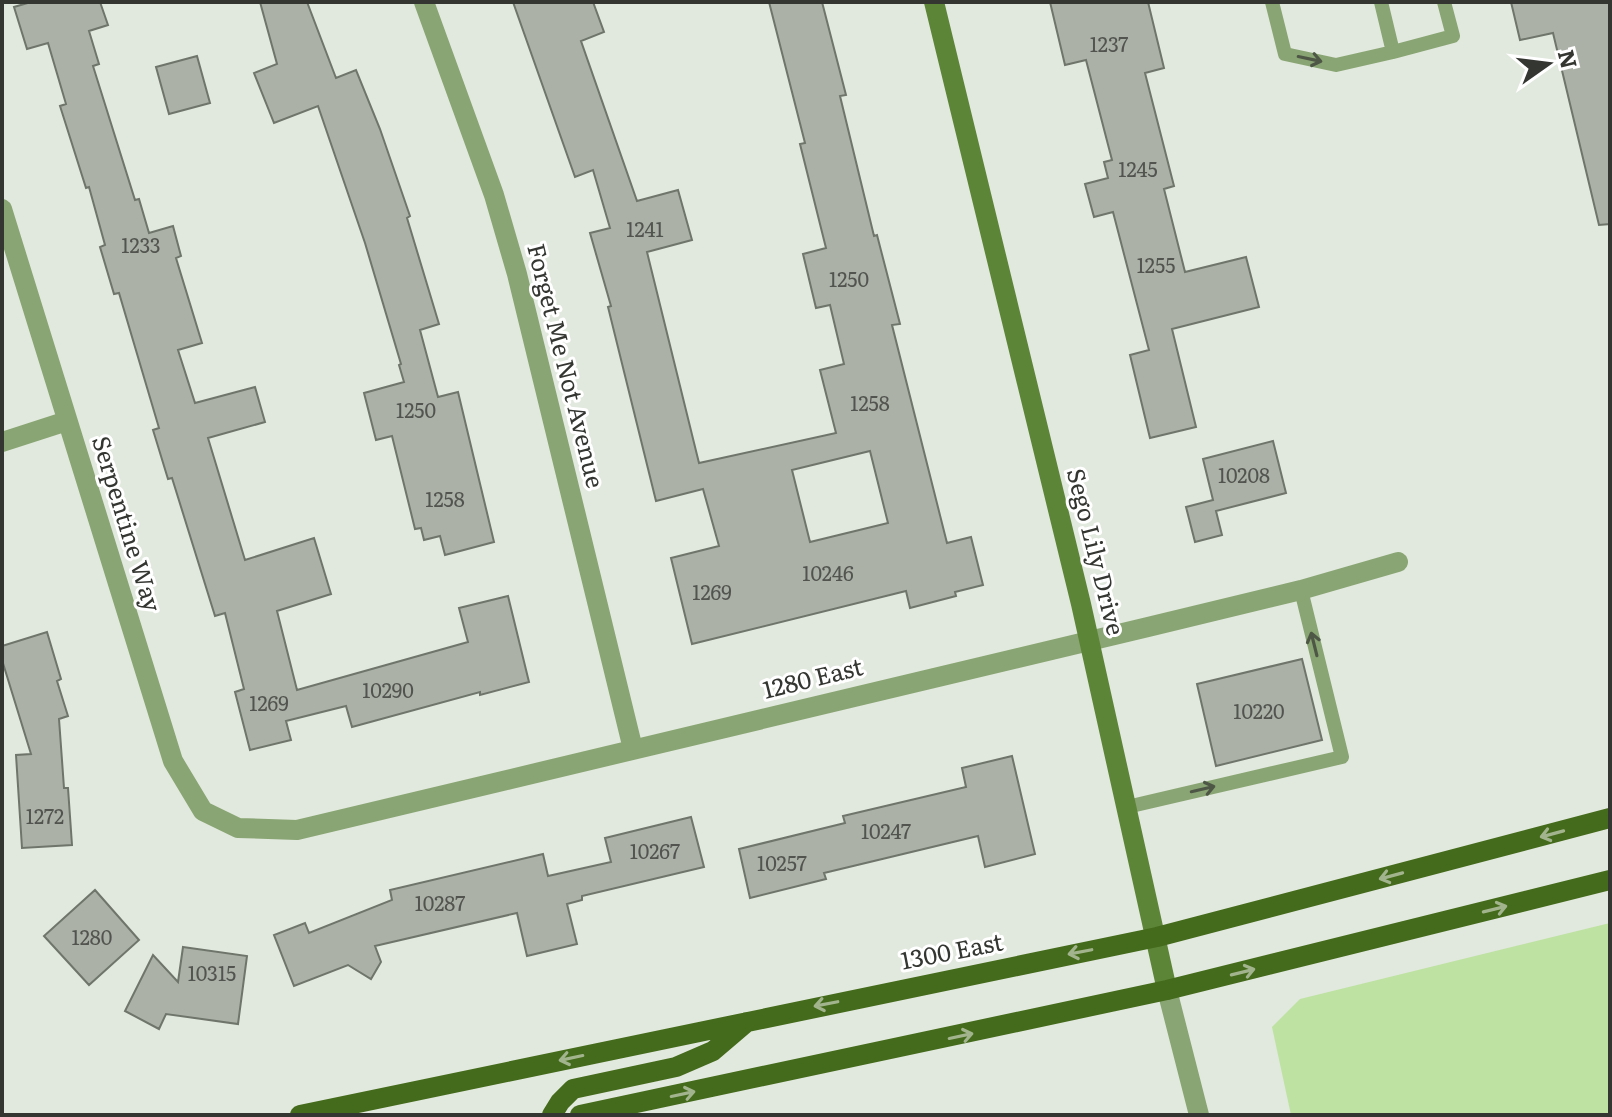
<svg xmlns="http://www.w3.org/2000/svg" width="1612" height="1117" font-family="Literata,serif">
	<rect width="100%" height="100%" fill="#e1e8dd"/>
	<path fill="#bde2a1" d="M 1610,923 L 1610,1115 L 1291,1115 L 1272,1027 L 1300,999 Z"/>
	<path fill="#abb1a7" stroke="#6f756b" stroke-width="2" fill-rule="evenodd" d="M 31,2 L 100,2 L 108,25 L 89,31 L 99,64 L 93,66 L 135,200 L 139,199 L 149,233 L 173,226 L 181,256 L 176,258 L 202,343 L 178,350 L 195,403 L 255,387 L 265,422 L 208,438 L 245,560 L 314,538 L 331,594 L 277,611 L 297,690 L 468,642 L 459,608 L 508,596 L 529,682 L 480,695 L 480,692 L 352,727 L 346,706 L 286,721 L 291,740 L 250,750 L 235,692 L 244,689 L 225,613 L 215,616 L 172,478 L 168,479 L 153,430 L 159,428 L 119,293 L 114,294 L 100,247 L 105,245 L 89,187 L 86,188 L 60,106 L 66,104 L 48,43 L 27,49 L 14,7 Z
		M 260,2 L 307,2 L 336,78 L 356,70 L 380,129 L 410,216 L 407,218 L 439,324 L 420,330 L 438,397 L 458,392 L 494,542 L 445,555 L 440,536 L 424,540 L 421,528 L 415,529 L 392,436 L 376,440 L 364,393 L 404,382 L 399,365 L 401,364 L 365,243 L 318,106 L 274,123 L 254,73 L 277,64 Z
		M 513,2 L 593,2 L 604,32 L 581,41 L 637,201 L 678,190 L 692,240 L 647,252 L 699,463 L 836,433 L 820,370 L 844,364 L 830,305 L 816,308 L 803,254 L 826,248 L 800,144 L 805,143 L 769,2 L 822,2 L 846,95 L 840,96 L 874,236 L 877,235 L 900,324 L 892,325 L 947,543 L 971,537 L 983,585 L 955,592 L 956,596 L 910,608 L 906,591 L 692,644 L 671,558 L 719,546 L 703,489 L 656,501 L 608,307 L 611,306 L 590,233 L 610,228 L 593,170 L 575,177 ZM 870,451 L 888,523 L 810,542 L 792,470 Z
		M 1050,2 L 1148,2 L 1164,68 L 1145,73 L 1174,186 L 1164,189 L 1185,272 L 1246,257 L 1259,307 L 1172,329 L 1196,427 L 1150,438 L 1130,355 L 1149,350 L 1113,212 L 1094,217 L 1085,184 L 1108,178 L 1104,162 L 1112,160 L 1086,60 L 1065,65 Z
		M 1511,2 L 1610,2 L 1610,224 L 1599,225 L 1553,33 L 1520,40 Z
		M 197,56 L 210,103 L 169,114 L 156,67 Z
		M 1273,441 L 1286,493 L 1216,511 L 1222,535 L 1195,542 L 1186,507 L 1213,500 L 1203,459 Z
		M 47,632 L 61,679 L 57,681 L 68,716 L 59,719 L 64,788 L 68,788 L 72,845 L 22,848 L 16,755 L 31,754 L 2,660 L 2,646 Z
		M 1302,659 L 1322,740 L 1216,766 L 1197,684 Z
		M 1012,756 L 1035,854 L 985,867 L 978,836 L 824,873 L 826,879 L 750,898 L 739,849 L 845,823 L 843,816 L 966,787 L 962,768 Z
		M 691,817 L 704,867 L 582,896 L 582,900 L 567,904 L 577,944 L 527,956 L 517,913 L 375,946 L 381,962 L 371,979 L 348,965 L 294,986 L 274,935 L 305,923 L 309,933 L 392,900 L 390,890 L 543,854 L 548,876 L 611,862 L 605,838 Z
		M 95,890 L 139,940 L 89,985 L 44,936 Z
		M 183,947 L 247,956 L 238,1024 L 166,1014 L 159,1029 L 125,1011 L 153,955 L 178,982 Z"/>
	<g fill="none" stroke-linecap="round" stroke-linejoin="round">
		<path stroke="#89a573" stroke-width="14" d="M 1272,2 L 1285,54 L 1336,65 L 1393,52 L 1381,2
			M 1393,52 L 1453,36 L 1444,2
			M 1127,807 L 1342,757 L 1301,590"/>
		<path stroke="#89a573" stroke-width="20" d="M 424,2 L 494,195 L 517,274 L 633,749
			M 2,209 L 173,761 L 203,811 L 238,828 L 297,830 L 1148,627 L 1301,590 L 1398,562
			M 2,442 L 67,421"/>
		<path stroke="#89a573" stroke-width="20" d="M 1167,990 L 1199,1115"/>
		<path stroke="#5d8538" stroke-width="20" d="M 934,2 L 1081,604 L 1167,990"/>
		<path stroke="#446a1b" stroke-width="20" d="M 300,1115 L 1157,937 L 1610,818
			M 552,1115 L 560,1102 L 573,1089 L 676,1067 L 713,1051 L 747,1022
			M 580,1115 L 1167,990 L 1610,880"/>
	</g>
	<defs><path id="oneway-shaft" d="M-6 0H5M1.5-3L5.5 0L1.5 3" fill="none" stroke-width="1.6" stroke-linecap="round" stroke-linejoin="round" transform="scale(2)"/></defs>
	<g stroke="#4e5746">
		<use href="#oneway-shaft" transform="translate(1310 59) rotate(12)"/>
		<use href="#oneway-shaft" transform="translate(1314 644) rotate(-104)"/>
		<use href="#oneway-shaft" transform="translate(1203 789) rotate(-13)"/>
	</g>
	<g stroke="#a2b48d">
		<use href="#oneway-shaft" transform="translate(1552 834) rotate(165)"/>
		<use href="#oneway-shaft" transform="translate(1391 876) rotate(165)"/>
		<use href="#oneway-shaft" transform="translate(1495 909) rotate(-14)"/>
		<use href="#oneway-shaft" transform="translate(1080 952) rotate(169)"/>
		<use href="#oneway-shaft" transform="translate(1243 972) rotate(-14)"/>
		<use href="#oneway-shaft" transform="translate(826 1004) rotate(169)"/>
		<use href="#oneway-shaft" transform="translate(961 1036) rotate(-12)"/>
		<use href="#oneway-shaft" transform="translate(571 1058) rotate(168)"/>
		<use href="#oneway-shaft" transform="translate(683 1094) rotate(-12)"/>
	</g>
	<g text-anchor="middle" stroke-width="6" stroke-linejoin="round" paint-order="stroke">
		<g font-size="20" fill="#52554f">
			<text x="1109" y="52">1237</text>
			<text x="1138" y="177">1245</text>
			<text x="645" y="237">1241</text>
			<text x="141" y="253">1233</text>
			<text x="1156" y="273">1255</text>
			<text x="849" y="287">1250</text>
			<text x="870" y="411">1258</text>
			<text x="416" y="418">1250</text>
			<text x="1244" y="483">10208</text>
			<text x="445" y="507">1258</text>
			<text x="828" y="581">10246</text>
			<text x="712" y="600">1269</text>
			<text x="388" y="698">10290</text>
			<text x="269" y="711">1269</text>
			<text x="1259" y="719">10220</text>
			<text x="45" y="824">1272</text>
			<text x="886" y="839">10247</text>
			<text x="655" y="859">10267</text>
			<text x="782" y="871">10257</text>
			<text x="440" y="911">10287</text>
			<text x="92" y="945">1280</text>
			<text x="212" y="981">10315</text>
		</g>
		<g font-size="24" fill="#343632" stroke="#fff">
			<text transform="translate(565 366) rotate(76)" y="8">Forget Me Not Avenue</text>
			<text transform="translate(126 524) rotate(73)" y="8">Serpentine Way</text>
			<text transform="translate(1095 552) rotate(76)" y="8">Sego Lily Drive</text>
			<text transform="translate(813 679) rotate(-14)" y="8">1280 East</text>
			<text transform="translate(952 952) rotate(-11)" y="8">1300 East</text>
		</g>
	</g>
	<rect width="1612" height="1117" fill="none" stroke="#343632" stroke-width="8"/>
	<g transform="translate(1548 64) rotate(76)" stroke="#ffffff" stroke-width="6" paint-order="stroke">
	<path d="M0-6L14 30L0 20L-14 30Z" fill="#343632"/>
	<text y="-12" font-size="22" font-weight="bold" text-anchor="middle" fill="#343632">N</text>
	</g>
</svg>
